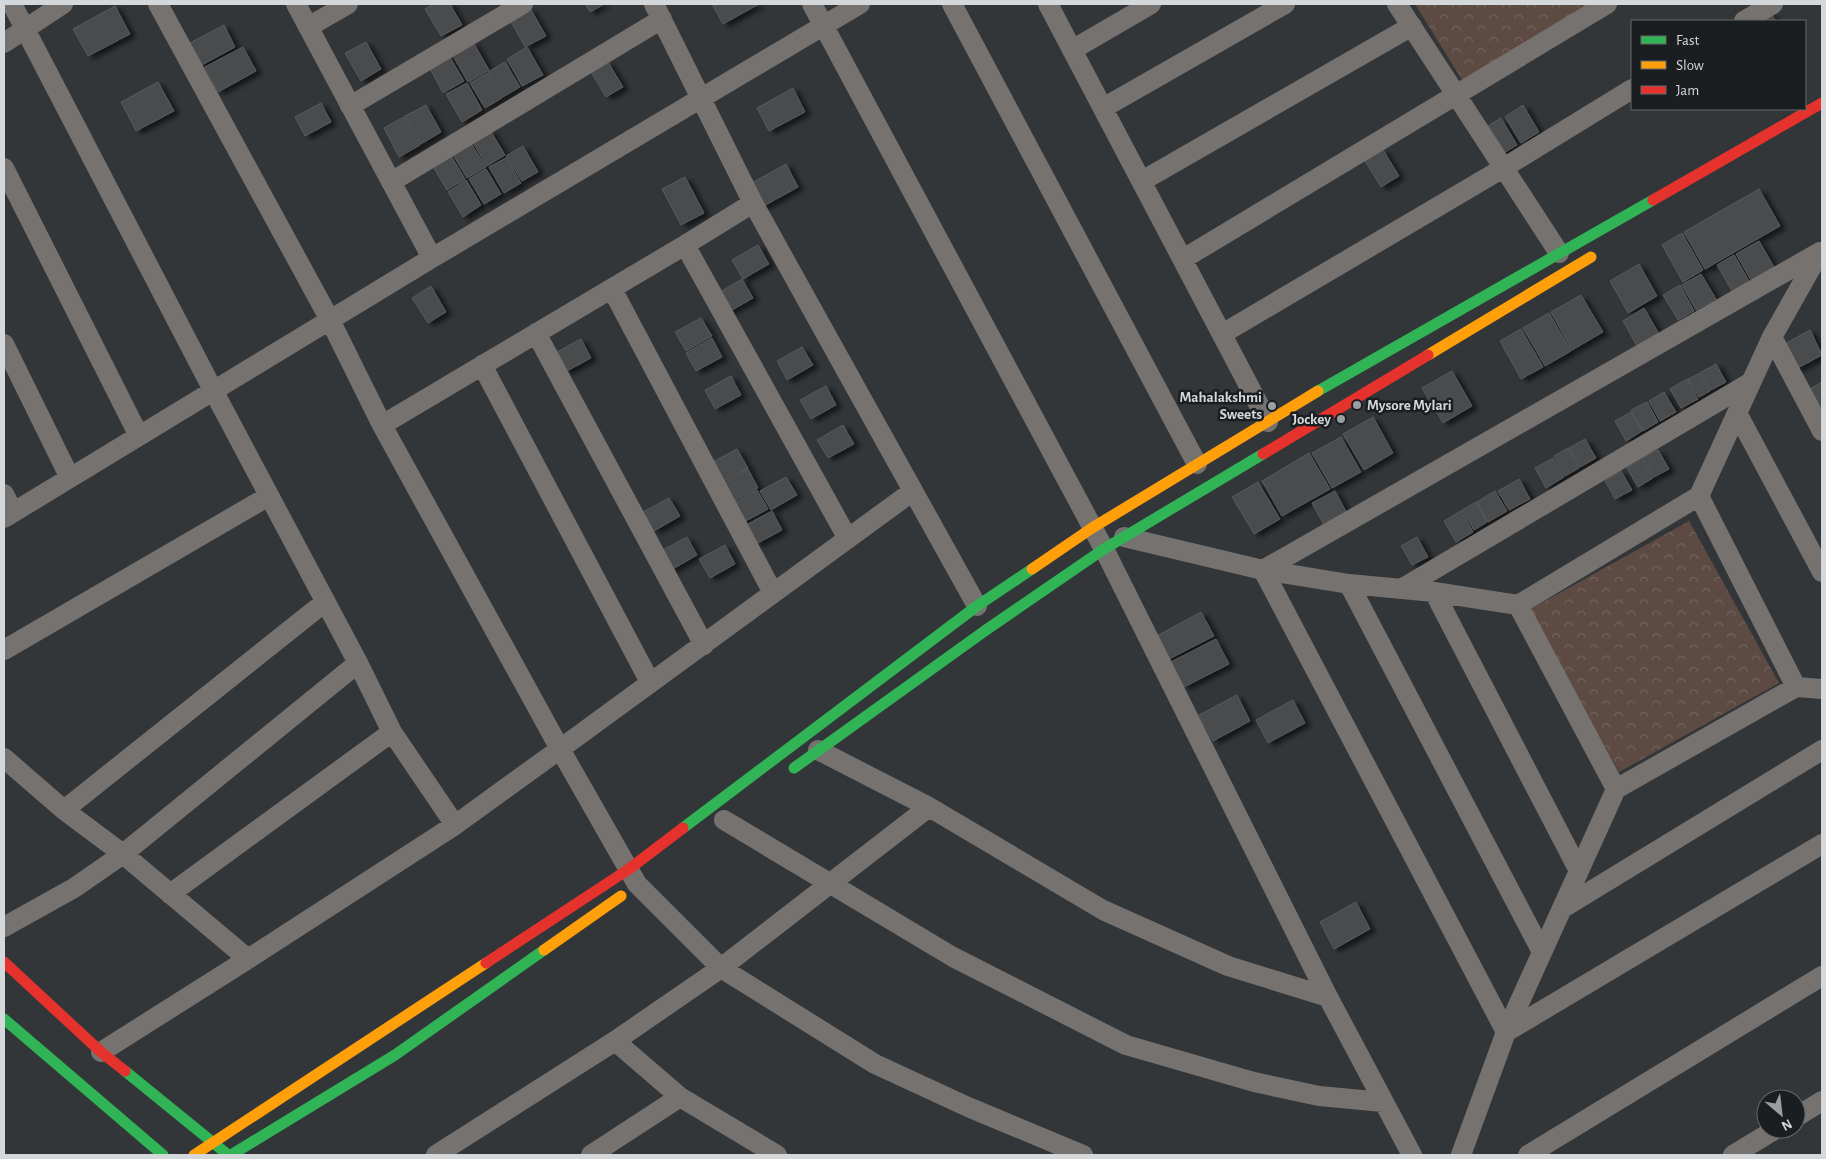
<svg xmlns="http://www.w3.org/2000/svg" width="1826" height="1159" font-family="'Alegreya Sans',sans-serif">
	<defs>
		<pattern id="park-crowns" width="20" height="18" patternUnits="userSpaceOnUse" patternTransform="scale(1.25)"><rect width="20" height="18" fill="#5d4a43"/><path d="M2 6a3 3 0 1 1 6 0M12 15a3 3 0 1 1 6 0" fill="none" stroke="#73635e"/></pattern>
		<filter id="shadow"><feDropShadow dx="5.5" dy="3" stdDeviation="2.5" flood-color="#0009"/></filter>
	</defs>
	<rect width="100%" height="100%" fill="#333639"/>
	<path fill="url(#park-crowns)" d="M 1415,4 L 1593,4 L 1464,83 Z
		M 1689,521 L 1779,683 L 1619,772 L 1529,610 Z"/>
	<path fill="#494c4e" stroke="#575a5c" filter="url(#shadow)" d="M 434,4 L 450,4 L 462,25 L 441,36 L 425,9 Z
		M 585,4 L 604,4 L 590,12 Z
		M 712,4 L 759,4 L 723,24 Z
		M 115,6 L 130,34 L 88,56 L 73,29 Z
		M 530,8 L 546,36 L 525,47 L 510,20 Z
		M 1770,13 L 1776,21 L 1756,21 Z
		M 224,25 L 235,47 L 200,66 L 188,44 Z
		M 366,42 L 381,69 L 361,81 L 345,53 Z
		M 473,42 L 489,70 L 468,82 L 452,54 Z
		M 243,47 L 256,71 L 218,92 L 205,67 Z
		M 527,47 L 543,75 L 522,86 L 507,59 Z
		M 448,54 L 464,81 L 443,93 L 428,65 Z
		M 505,62 L 520,87 L 503,97 L 488,72 Z
		M 608,62 L 623,87 L 606,97 L 591,72 Z
		M 487,73 L 502,98 L 485,108 L 470,83 Z
		M 158,82 L 174,111 L 136,131 L 121,102 Z
		M 467,83 L 482,110 L 462,122 L 446,94 Z
		M 793,88 L 805,112 L 769,131 L 757,108 Z
		M 321,103 L 331,122 L 305,136 L 295,117 Z
		M 426,105 L 441,132 L 421,144 L 405,116 Z
		M 1523,105 L 1539,132 L 1521,143 L 1505,117 Z
		M 404,117 L 420,145 L 399,157 L 384,128 Z
		M 1501,118 L 1517,145 L 1499,156 L 1483,129 Z
		M 490,130 L 505,155 L 487,166 L 472,141 Z
		M 470,142 L 486,167 L 467,178 L 452,153 Z
		M 523,146 L 538,172 L 522,181 L 506,156 Z
		M 1383,150 L 1399,176 L 1381,187 L 1365,161 Z
		M 450,154 L 465,179 L 447,190 L 432,165 Z
		M 506,158 L 521,183 L 504,193 L 489,167 Z
		M 786,164 L 798,187 L 762,207 L 750,184 Z
		M 486,169 L 501,194 L 484,204 L 469,179 Z
		M 685,177 L 704,213 L 681,225 L 662,189 Z
		M 466,180 L 481,205 L 463,217 L 448,192 Z
		M 1759,189 L 1780,226 L 1705,269 L 1684,232 Z
		M 1682,233 L 1703,270 L 1683,282 L 1662,245 Z
		M 1759,241 L 1774,267 L 1751,280 L 1736,254 Z
		M 758,245 L 769,264 L 743,279 L 732,260 Z
		M 1734,255 L 1749,281 L 1732,291 L 1717,265 Z
		M 1639,264 L 1657,296 L 1628,313 L 1610,281 Z
		M 1701,274 L 1716,299 L 1696,310 L 1682,285 Z
		M 742,279 L 753,298 L 727,313 L 717,294 Z
		M 1680,285 L 1694,311 L 1678,320 L 1663,295 Z
		M 431,286 L 446,312 L 428,323 L 412,298 Z
		M 1581,295 L 1603,332 L 1572,350 L 1551,312 Z
		M 1644,308 L 1659,334 L 1637,346 L 1623,321 Z
		M 1549,313 L 1571,351 L 1545,366 L 1523,328 Z
		M 701,318 L 712,336 L 686,351 L 675,332 Z
		M 1521,329 L 1543,367 L 1521,379 L 1500,341 Z
		M 1810,330 L 1822,355 L 1794,370 L 1781,346 Z
		M 712,338 L 722,357 L 696,371 L 686,353 Z
		M 581,339 L 591,358 L 565,372 L 555,353 Z
		M 802,347 L 813,365 L 787,380 L 777,361 Z
		M 1716,364 L 1726,382 L 1711,390 L 1701,372 Z
		M 1452,371 L 1472,406 L 1443,423 L 1422,388 Z
		M 1700,373 L 1710,391 L 1699,397 L 1688,379 Z
		M 731,376 L 741,395 L 715,409 L 705,390 Z
		M 1687,379 L 1698,399 L 1681,408 L 1670,389 Z
		M 1822,382 L 1822,407 L 1818,409 L 1808,390 Z
		M 826,386 L 836,405 L 811,419 L 800,400 Z
		M 1664,392 L 1676,412 L 1660,421 L 1649,401 Z
		M 1647,402 L 1658,422 L 1643,431 L 1631,410 Z
		M 1631,412 L 1642,431 L 1626,441 L 1615,421 Z
		M 1373,417 L 1393,453 L 1364,470 L 1343,434 Z
		M 843,425 L 854,444 L 828,458 L 817,440 Z
		M 1341,437 L 1361,472 L 1332,488 L 1312,453 Z
		M 1585,439 L 1596,458 L 1580,467 L 1569,448 Z
		M 1568,448 L 1579,468 L 1565,476 L 1554,456 Z
		M 737,449 L 748,468 L 722,482 L 711,463 Z
		M 1658,450 L 1669,469 L 1654,477 L 1643,458 Z
		M 1309,453 L 1330,489 L 1282,516 L 1262,481 Z
		M 1553,458 L 1564,477 L 1546,488 L 1535,468 Z
		M 1642,459 L 1653,478 L 1638,487 L 1627,468 Z
		M 748,469 L 758,488 L 732,502 L 722,484 Z
		M 1621,471 L 1632,490 L 1615,499 L 1605,481 Z
		M 786,477 L 797,495 L 771,510 L 760,491 Z
		M 1519,479 L 1530,499 L 1509,510 L 1498,491 Z
		M 1258,482 L 1280,519 L 1254,534 L 1232,497 Z
		M 757,490 L 768,509 L 742,523 L 732,504 Z
		M 1335,491 L 1348,515 L 1325,527 L 1312,503 Z
		M 1495,491 L 1507,511 L 1488,522 L 1477,502 Z
		M 669,498 L 680,516 L 654,531 L 643,512 Z
		M 1476,502 L 1487,522 L 1474,530 L 1462,510 Z
		M 772,511 L 782,530 L 756,544 L 746,525 Z
		M 1461,511 L 1473,532 L 1456,542 L 1444,521 Z
		M 687,537 L 697,555 L 671,570 L 661,551 Z
		M 1417,537 L 1428,557 L 1412,565 L 1401,546 Z
		M 725,545 L 735,564 L 710,578 L 699,559 Z
		M 1201,612 L 1214,636 L 1167,660 L 1155,637 Z
		M 1216,639 L 1229,664 L 1184,687 L 1171,662 Z
		M 1237,695 L 1250,721 L 1213,741 L 1199,715 Z
		M 1293,700 L 1305,723 L 1268,743 L 1256,720 Z
		M 1356,902 L 1370,929 L 1334,949 L 1320,922 Z"/>
	<g fill="none" stroke-linecap="round" stroke-linejoin="round">
		<path stroke="#76726f" stroke-width="20" d="M 12,4 L 213,390 L 358,663
			M 158,4 L 330,320 L 382,425 L 560,749 L 913,491
			M 296,4 L 432,258
			M 654,4 L 753,203 L 977,606
			M 812,4 L 1104,549 L 1328,997 L 1412,1155
			M 952,4 L 1197,464
			M 1048,4 L 1268,422
			M 1397,4 L 1559,253
			M 1744,21 L 1773,4
			M 308,27 L 348,4
			M 4,43 L 63,4
			M 1072,50 L 1151,4
			M 350,106 L 523,4
			M 1103,108 L 1285,4
			M 4,168 L 139,436
			M 1142,181 L 1412,26
			M 391,182 L 662,19
			M 685,245 L 848,539
			M 1822,256 L 1820,252 L 1263,570 L 1506,1032 L 1822,844
			M 1183,259 L 1607,4
			M 612,289 L 773,593
			M 536,333 L 704,645
			M 1222,334 L 1505,167 L 1632,89
			M 1772,337 L 1822,431
			M 4,344 L 70,478
			M 482,365 L 650,682
			M 1737,413 L 1822,572
			M 382,425 L 685,245 L 753,203
			M 4,494 L 13,512
			M 1699,496 L 1796,687 L 1616,789 L 1518,605 L 1699,496 L 1772,337 L 1820,252
			M 4,518 L 432,258 L 860,4
			M 1124,537 L 1263,570 L 1349,584 L 1434,592 L 1518,605
			M 1349,584 L 1542,952
			M 1401,589 L 1751,382
			M 1434,592 L 1579,871
			M 4,650 L 269,496
			M 1796,687 L 1822,689
			M 818,750 L 929,807 L 1103,910 L 1228,966 L 1328,997
			M 4,758 L 64,810 L 123,854 L 248,959
			M 64,810 L 325,602
			M 724,820 L 953,957 L 1126,1045 L 1254,1082 L 1319,1096 L 1383,1102
			M 170,894 L 392,732
			M 1563,908 L 1822,750
			M 4,927 L 74,888 L 123,854 L 358,663 L 392,732 L 455,825
			M 615,1041 L 680,1097 L 777,1155
			M 101,1052 L 248,959 L 455,825 L 560,749 L 637,884 L 721,968 L 875,1064 L 968,1107 L 1083,1155
			M 1796,1117 L 1822,1101
			M 436,1155 L 615,1041 L 721,968 L 929,807
			M 591,1155 L 680,1097
			M 1461,1155 L 1506,1032 L 1616,789
			M 1528,1155 L 1822,976
			M 1733,1155 L 1776,1129"/>
		<path stroke="#30b455" stroke-width="11" d="M 1318,391 L 1653,200
			M 794,768 L 986,630 L 1104,549 L 1263,454
			M 683,828 L 977,606 L 1032,569
			M 4,1019 L 163,1155
			M 125,1071 L 227,1154
			M 231,1155 L 395,1055 L 544,950"/>
		<path stroke="#ff9f0a" stroke-width="11" d="M 1428,355 L 1591,257
			M 1032,569 L 1092,528 L 1318,391
			M 544,950 L 621,896
			M 194,1155 L 486,963"/>
		<path stroke="#e5322d" stroke-width="11" d="M 1653,200 L 1822,103
			M 1263,454 L 1428,355
			M 4,962 L 101,1052 L 125,1071
			M 486,963 L 629,869 L 683,828"/>
	</g>
	<g fill="#9c9fa2" stroke="#1b1e20" stroke-width="2">
		<circle cx="1357" cy="405" r="5"/>
		<circle cx="1272" cy="406" r="5"/>
		<circle cx="1341" cy="419" r="5"/>
	</g>
	<g text-anchor="middle" stroke-width="5" stroke-linejoin="round" paint-order="stroke">
		<g font-size="15" font-weight="bold" fill="#d4d8da" stroke="#1b1e20" text-anchor="end">
			<text x="1262" y="402">Mahalakshmi<tspan x="1262" dy="17">Sweets</tspan></text>
			<text x="1367" y="410" text-anchor="start">Mysore Mylari</text>
			<text x="1331" y="424">Jockey</text>
		</g>
	</g>
	<rect width="1826" height="1159" fill="none" stroke="#d4d8da" stroke-width="10"/>
	<rect x="1631" y="20" width="175" height="90" fill="#1b1e20" stroke="#65686a"/>
	<rect x="1641" y="36" width="25" height="8" fill="#30b455" stroke="#65686a"/>
	<text x="1676" y="45" font-size="15" fill="#d4d8da">Fast</text>
	<rect x="1641" y="61" width="25" height="8" fill="#ff9f0a" stroke="#65686a"/>
	<text x="1676" y="70" font-size="15" fill="#d4d8da">Slow</text>
	<rect x="1641" y="86" width="25" height="8" fill="#e5322d" stroke="#65686a"/>
	<text x="1676" y="95" font-size="15" fill="#d4d8da">Jam</text>
	<g transform="translate(1781 1114) rotate(152)"><circle r="24" fill="#1b1e20" stroke="#65686a"/>
	<path d="M0-4L9 19L0 12L-9 19Z" fill="#9c9fa2"/>
	<text y="-8" font-size="14" font-weight="bold" text-anchor="middle" fill="#d4d8da">N</text>
	</g>
</svg>
